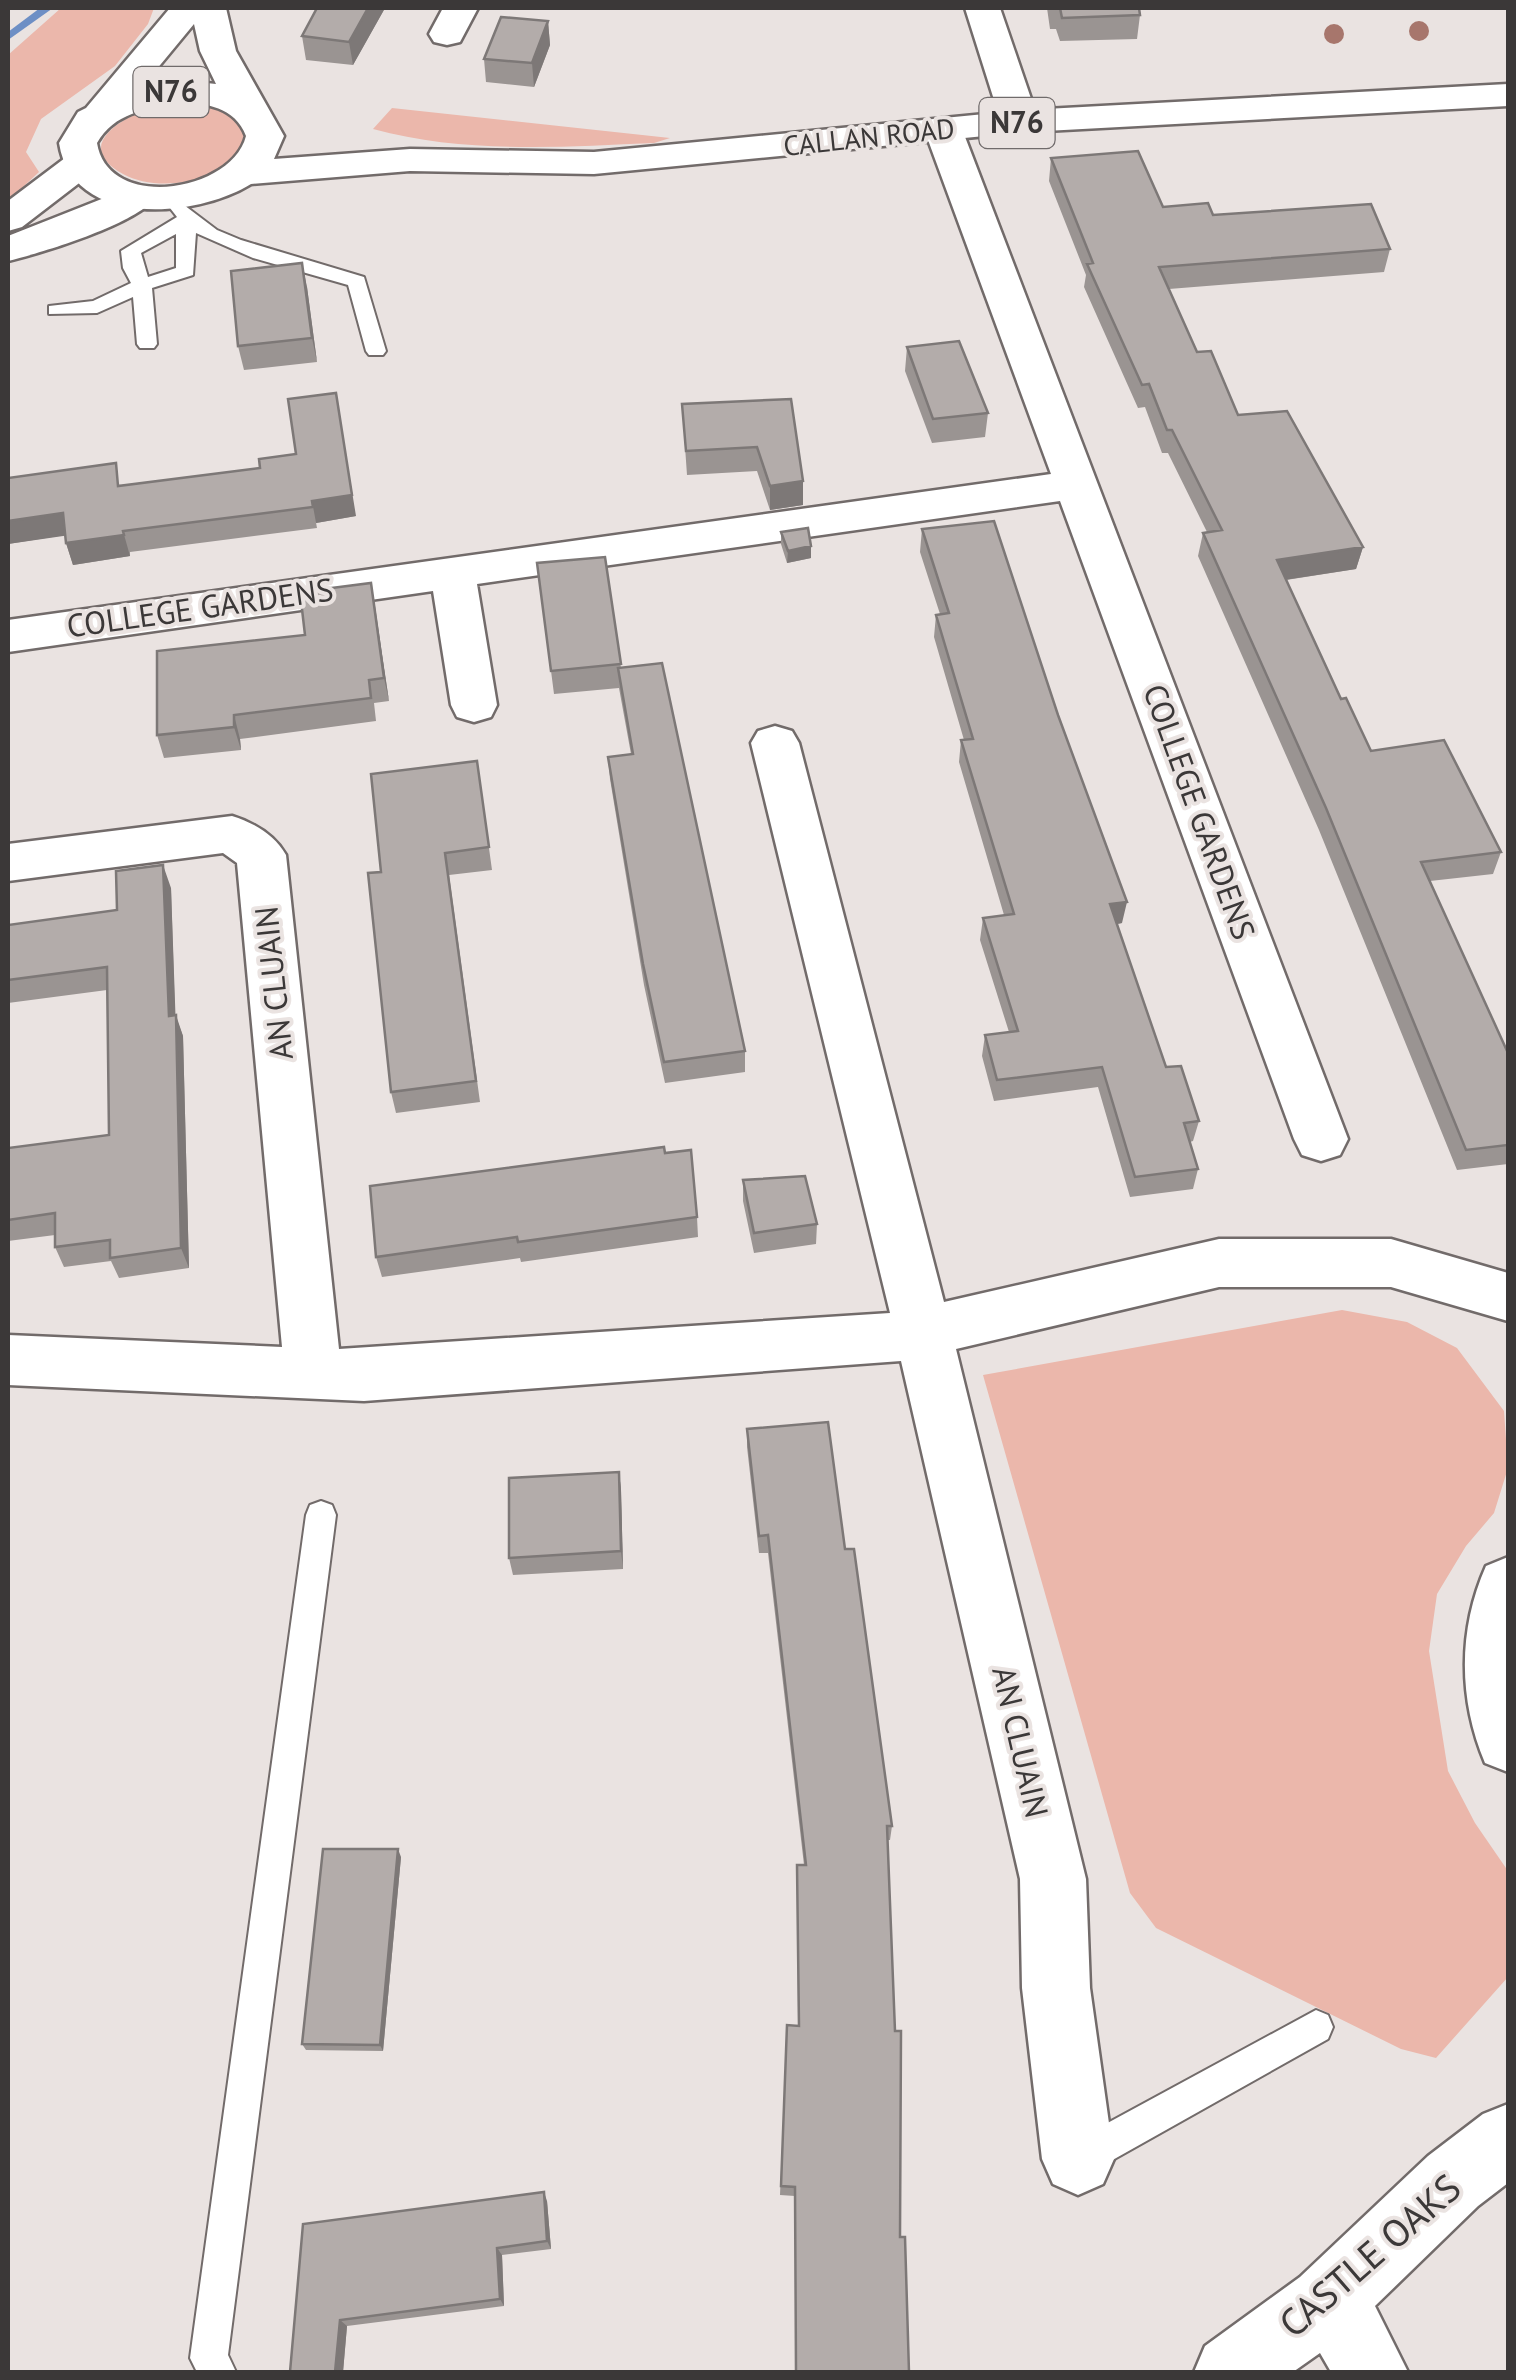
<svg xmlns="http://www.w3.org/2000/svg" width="1516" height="2380" font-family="'PT Sans',sans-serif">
	<rect width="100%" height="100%" fill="#eae3e1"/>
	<path fill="#ebb7ab" d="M 61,8 L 154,8 L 148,24 L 115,66 L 41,119 L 26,152 L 39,172 L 8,201 L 8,55 Z
		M 172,101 L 195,101 L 234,112 L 249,136 C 235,181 161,195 123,174 C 63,141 141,108 172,101 Z
		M 392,108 L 670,138 L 654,143 C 560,147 465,154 373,129 Z
		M 1342,1310 L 1407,1322 L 1457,1348 L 1504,1411 L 1508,1468 L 1494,1513 L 1466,1546 L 1437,1594 L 1429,1651 L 1448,1771 L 1475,1823 L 1508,1871 L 1508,1977 L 1436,2058 L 1401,2049 L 1156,1928 L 1130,1893 L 983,1375 Z"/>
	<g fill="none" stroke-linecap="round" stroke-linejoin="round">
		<path fill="#6d8fc5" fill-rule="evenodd" d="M 40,8 L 53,8 L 8,40 L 8,32 Z"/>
		<defs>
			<path id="service" d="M 180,202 L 217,230 L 241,240 L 364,277 L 386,351 L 383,355 L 369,355 L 366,351 L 348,285 L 253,258 L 196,233 L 193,275 L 152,288 L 157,344 L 154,348 L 140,348 L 137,344 L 133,297 L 97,313 L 49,314 L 49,306 L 93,301 L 131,283 L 123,268 L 121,251 L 177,217 L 170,208 ZM 176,234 L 176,268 L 148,277 L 141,253 Z
				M 321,1501 L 332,1505 L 336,1515 L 228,2355 L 236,2372 L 197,2372 L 190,2358 L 306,1515 L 310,1505 Z
				M 1316,2010 L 1328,2015 L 1333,2027 L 1328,2039 L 1093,2171 L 1080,2176 L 1067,2171 L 1062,2158 L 1067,2145 Z"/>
			<path id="minor" d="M 443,8 L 478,8 L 460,42 L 447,45 L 434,42 L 429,34 Z
				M 965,8 L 1000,8 L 1039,122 L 1033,130 L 1020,133 L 1007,130 L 1001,122 Z
				M 943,118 L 956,121 L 962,129 L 1348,1139 L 1340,1155 L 1321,1161 L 1302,1155 L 1294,1139 L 1060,501 L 477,584 L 497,705 L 491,717 L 474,722 L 457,717 L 451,705 L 433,591 L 8,652 L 8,620 L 1051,474 L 924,129 L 930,121 Z
				M 775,726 L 792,731 L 799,743 L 944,1302 L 1219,1239 L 1391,1239 L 1508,1273 L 1508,1321 L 1391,1287 L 1219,1287 L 956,1349 L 1086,1879 L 1090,1988 L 1114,2159 L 1103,2184 L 1078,2195 L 1053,2184 L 1042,2159 L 1022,1988 L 1020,1879 L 901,1361 L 364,1401 L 8,1385 L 8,1335 L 282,1347 L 237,863 L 223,853 L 8,881 L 8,844 L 232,816 C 254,823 274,834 286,855 L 339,1349 L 890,1313 L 751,743 L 758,731 Z
				M 1508,1557 L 1508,1772 L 1485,1763 C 1458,1699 1458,1629 1486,1566 Z
				M 1508,2104 L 1508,2183 L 1478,2206 L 1375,2306 L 1408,2372 L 1331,2372 L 1320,2353 L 1293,2372 L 1194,2372 L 1205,2346 L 1300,2277 L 1428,2156 L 1483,2114 Z"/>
			<path id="secondary" d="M 78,155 L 91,158 L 97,166 L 91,174 L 22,227 L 8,231 L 8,201 L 65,158 Z
				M 137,185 L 151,189 L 156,197 C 137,224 41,253 8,261 L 8,236 Z"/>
			<path id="primary" d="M 170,8 L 226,8 L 236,51 L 284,136 L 274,159 L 410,149 L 594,152 L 1027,110 L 1508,84 L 1508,106 L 1027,132 L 594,174 L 410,171 L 251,184 C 194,219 72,228 59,143 L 78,112 L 86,108 ZM 194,24 L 200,51 L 216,84 L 178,80 L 142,87 ZM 178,102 C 206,103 235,107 246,136 C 232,192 108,212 97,143 C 114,113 146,109 178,102 Z"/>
		</defs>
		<use href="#service" stroke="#726b6a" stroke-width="4"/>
		<use href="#minor" stroke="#726b6a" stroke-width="5"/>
		<use href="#secondary" stroke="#726b6a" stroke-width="5"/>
		<use href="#primary" stroke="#726b6a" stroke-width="5"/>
		<use href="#service" fill="#fff" fill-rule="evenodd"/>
		<use href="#minor" fill="#fff" fill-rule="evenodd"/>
		<use href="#secondary" fill="#fff" fill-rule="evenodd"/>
		<use href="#primary" fill="#fff" fill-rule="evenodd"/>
	</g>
	<g fill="#a7766c">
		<circle cx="1419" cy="31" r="10"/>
		<circle cx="1334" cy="34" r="10"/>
	</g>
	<path fill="#9a9492" d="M 317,8 L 385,8 L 353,65 L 306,60 L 302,36 Z
		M 1047,8 L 1139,8 L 1140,15 L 1137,39 L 1060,41 L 1056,29 L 1050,29 Z
		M 548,21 L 550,45 L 534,87 L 486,82 L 484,59 Z
		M 1051,158 L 1163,207 L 1390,249 L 1384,272 L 1169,289 L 1197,352 L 1238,415 L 1363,547 L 1356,569 L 1286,580 L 1341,699 L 1371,751 L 1501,852 L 1493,874 L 1430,881 L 1508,1053 L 1508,1164 L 1457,1170 L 1319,830 L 1198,556 L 1203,533 L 1207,532 L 1168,453 L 1162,453 L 1145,407 L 1138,408 L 1084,287 L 1086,275 L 1049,181 Z
		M 307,287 L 317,362 L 244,370 L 238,346 Z
		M 907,347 L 988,413 L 985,437 L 932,443 L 905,371 Z
		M 791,399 L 803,505 L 770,510 L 757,471 L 687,475 L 682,404 Z
		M 260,468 L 356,516 L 316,523 L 317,528 L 130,552 L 130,556 L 73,565 L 66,543 L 65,535 L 8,544 L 8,478 L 122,485 Z
		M 922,529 L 1122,923 L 1117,924 L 1166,1067 L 1199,1121 L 1193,1141 L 1190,1142 L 1198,1169 L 1193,1189 L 1130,1197 L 1098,1087 L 994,1101 L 982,1056 L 985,1035 L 1009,1032 L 980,940 L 983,918 L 1004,915 L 959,762 L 961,740 L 964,740 L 934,637 L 936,615 L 940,614 L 920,552 Z
		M 781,532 L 811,558 L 787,563 L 781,544 Z
		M 605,557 L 621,668 L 745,1051 L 745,1072 L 665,1083 L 644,985 L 610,779 L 608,757 L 631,754 L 619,688 L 554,694 L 537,563 Z
		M 371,583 L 389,701 L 374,703 L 376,721 L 240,739 L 241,750 L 164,758 L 157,735 L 305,635 Z
		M 477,761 L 492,870 L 449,875 L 480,1102 L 396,1113 L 391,1092 L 381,872 Z
		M 171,888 L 175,1015 L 183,1036 L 189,1268 L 119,1278 L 111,1261 L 64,1267 L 55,1247 L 55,1235 L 8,1241 L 8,1148 L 109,1135 L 107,990 L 8,1003 L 8,925 L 117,910 Z
		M 665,1153 L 697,1217 L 698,1237 L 521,1262 L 520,1258 L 382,1277 L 376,1257 Z
		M 743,1180 L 817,1224 L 816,1244 L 754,1253 L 743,1201 Z
		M 747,1429 L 845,1549 L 892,1826 L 890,1840 L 887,1840 L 900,2237 L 909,2372 L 796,2372 L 795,2196 L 780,2195 L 787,2025 L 798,2026 L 797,1865 L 804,1865 L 768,1553 L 759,1553 L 747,1447 Z
		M 619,1472 L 621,1490 L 623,1569 L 513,1575 L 509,1558 Z
		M 401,1857 L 383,2051 L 306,2050 L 302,2044 Z
		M 547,2201 L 551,2249 L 502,2255 L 504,2306 L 347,2326 L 343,2372 L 290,2372 L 303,2224 Z"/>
	<path fill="#7d7877" d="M 368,8 L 385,8 L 353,65 L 349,42 Z
		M 548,21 L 550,45 L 534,87 L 532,63 Z
		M 302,263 L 307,287 L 317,362 L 312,338 Z
		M 336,393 L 356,516 L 316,523 L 317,528 L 312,501 Z
		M 803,481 L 803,505 L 770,510 L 770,486 Z
		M 63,513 L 70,535 L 8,544 L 8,521 Z
		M 123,531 L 130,556 L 73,565 L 66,543 Z
		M 811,546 L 811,558 L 787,563 L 788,551 Z
		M 1363,547 L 1356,569 L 1271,582 L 1277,560 Z
		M 371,583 L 375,606 L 389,701 L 384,678 Z
		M 234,715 L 240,739 L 241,750 L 234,727 Z
		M 163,865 L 171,888 L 176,1030 L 176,1015 L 183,1036 L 189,1268 L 181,1248 L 169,1016 Z
		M 1127,902 L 1122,923 L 1106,926 L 1110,904 Z
		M 619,1472 L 621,1490 L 623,1569 L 621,1551 Z
		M 398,1849 L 401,1857 L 383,2051 L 380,2045 Z
		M 544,2192 L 547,2201 L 551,2249 L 547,2241 Z
		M 497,2248 L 502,2255 L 504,2306 L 500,2299 Z
		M 340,2320 L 347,2326 L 343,2372 L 335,2372 Z"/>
	<path fill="#b3acaa" stroke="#7d7877" stroke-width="2.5" d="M 317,8 L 368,8 L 349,42 L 302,36 Z
		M 1060,8 L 1139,8 L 1140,15 L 1062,18 Z
		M 501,17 L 548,21 L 532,63 L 484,59 Z
		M 1138,151 L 1163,207 L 1208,203 L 1213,215 L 1371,204 L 1390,249 L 1159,267 L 1197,352 L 1211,351 L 1238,415 L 1287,411 L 1363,547 L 1277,560 L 1341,699 L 1346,698 L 1371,751 L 1444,740 L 1501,852 L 1421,862 L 1508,1053 L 1508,1145 L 1466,1150 L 1326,808 L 1203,533 L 1222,530 L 1172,430 L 1167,430 L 1149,384 L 1142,385 L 1087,264 L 1093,263 L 1051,158 Z
		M 302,263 L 312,338 L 238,346 L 231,271 Z
		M 959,341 L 988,413 L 933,419 L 907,347 Z
		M 336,393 L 352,495 L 312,501 L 313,507 L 123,531 L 124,535 L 66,543 L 63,513 L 8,521 L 8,478 L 116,463 L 118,486 L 260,468 L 259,459 L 296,454 L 288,399 Z
		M 791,399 L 803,481 L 770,486 L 757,447 L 686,451 L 682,404 Z
		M 994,521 L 1058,715 L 1127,902 L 1110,904 L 1166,1067 L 1181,1066 L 1199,1121 L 1184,1123 L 1198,1169 L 1135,1177 L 1102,1067 L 997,1080 L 985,1035 L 1018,1031 L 983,918 L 1014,914 L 961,740 L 973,739 L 936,615 L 949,613 L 922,529 Z
		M 808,528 L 811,546 L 788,551 L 781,532 Z
		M 605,557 L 621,664 L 551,671 L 537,563 Z
		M 371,583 L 384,678 L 369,680 L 371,698 L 234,715 L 234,727 L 157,735 L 157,651 L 305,635 L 300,592 Z
		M 662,663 L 745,1051 L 664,1062 L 643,964 L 608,757 L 633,754 L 618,668 Z
		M 477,761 L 489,847 L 445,853 L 476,1081 L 391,1092 L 368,873 L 381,872 L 371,774 Z
		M 163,865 L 169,1016 L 176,1015 L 181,1248 L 110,1258 L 110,1240 L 55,1247 L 55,1213 L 8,1220 L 8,1148 L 109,1135 L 107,967 L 8,980 L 8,925 L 117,910 L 116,871 Z
		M 664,1147 L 665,1153 L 691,1150 L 697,1217 L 518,1242 L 517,1237 L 376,1257 L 370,1186 Z
		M 805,1176 L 817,1224 L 754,1233 L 743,1180 Z
		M 828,1422 L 845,1549 L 854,1549 L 892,1826 L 887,1826 L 895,2031 L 901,2031 L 900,2237 L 905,2237 L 909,2372 L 796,2372 L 795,2187 L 781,2186 L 787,2025 L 799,2026 L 797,1865 L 806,1865 L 768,1535 L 759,1536 L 747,1429 Z
		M 619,1472 L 621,1551 L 509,1558 L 509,1478 Z
		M 323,1849 L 398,1849 L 380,2045 L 302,2044 Z
		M 544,2192 L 547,2241 L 497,2248 L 500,2299 L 340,2320 L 335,2372 L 290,2372 L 303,2224 Z"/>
	<g text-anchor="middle" stroke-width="8" stroke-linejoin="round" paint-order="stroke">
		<g font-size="28" fill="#3b3838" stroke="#eae3e1">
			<text transform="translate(869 137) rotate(-6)" y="10">CALLAN ROAD</text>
		</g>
		<g fill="#eae3e1" stroke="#706b6b" stroke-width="2.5">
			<rect x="133.5" y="67" width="75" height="50" rx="8"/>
			<rect x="979.5" y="98" width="75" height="50" rx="8"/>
		</g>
		<g font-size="30" font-weight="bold" fill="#3b3838">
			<text x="171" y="102">N76</text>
			<text x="1017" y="133">N76</text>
		</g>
		<g font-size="32" fill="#3b3838" stroke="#eae3e1">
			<text transform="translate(200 608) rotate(-8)" y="11">COLLEGE GARDENS</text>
			<text transform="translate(1199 812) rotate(70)" y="11">COLLEGE GARDENS</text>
			<text transform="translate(274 983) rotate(-96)" y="11">AN CLUAIN</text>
			<text transform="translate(1020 1742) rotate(77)" y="11">AN CLUAIN</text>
		</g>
		<g font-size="38" fill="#3b3838" stroke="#eae3e1">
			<text transform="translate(1370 2256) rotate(-41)" y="13">CASTLE OAKS</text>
		</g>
	</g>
	<rect width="1516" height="2380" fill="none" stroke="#3b3838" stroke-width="20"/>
</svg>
